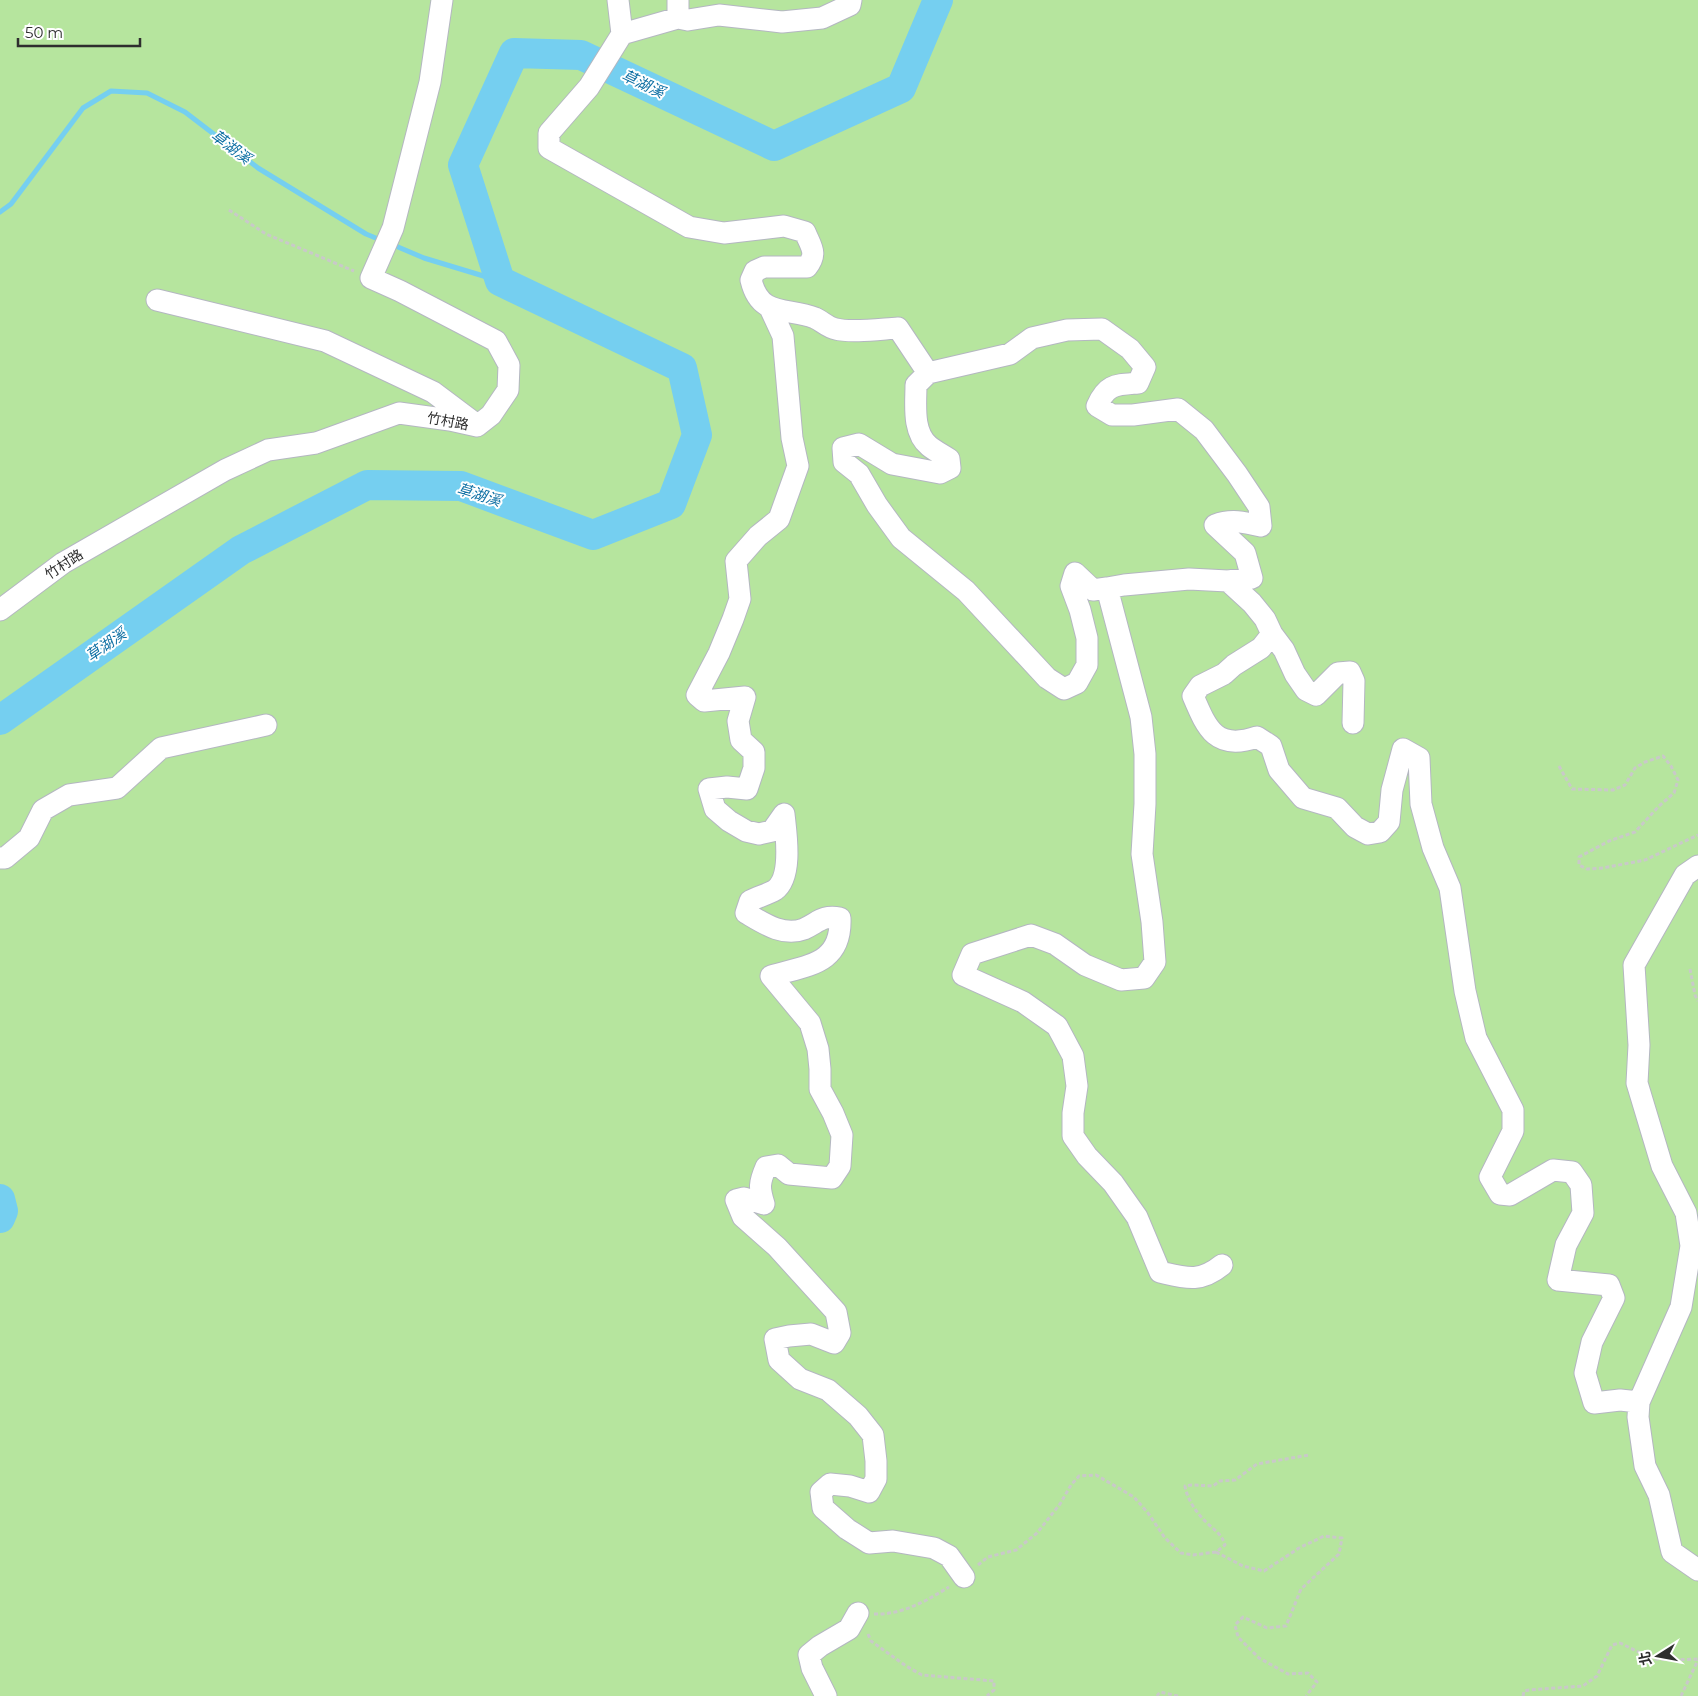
<svg xmlns="http://www.w3.org/2000/svg" width="1698" height="1696" font-family="Montserrat,'Noto Sans TC',sans-serif">
	<rect width="100%" height="100%" fill="#efe9e1"/>
	<path fill="#b6e59e" d="M 0,0 L 1698,0 L 1698,1696 L 0,1696 Z"/>
	<g fill="none" stroke-linecap="round" stroke-linejoin="round">
		<path stroke="#75cff0" stroke-width="5" d="M 0,212 L 11,204 L 83,108 L 111,91 L 147,93 L 185,112 L 258,168 L 366,234 L 383,241
			M 391,244 L 424,258 L 500,281"/>
		<path stroke="#75cff0" stroke-width="30" d="M 0,720 L 241,550 L 367,485 L 461,486 L 593,535 L 671,504 L 697,435 L 682,368 L 500,281 L 463,165 L 514,53 L 581,55 L 774,146 L 901,88 L 938,0
			M 0,1199 L 3,1211 L 0,1218"/>
		<defs>
			<path id="minor" d="M 618,0 L 622,34 L 589,87 L 549,133 L 549,148 L 689,227 L 724,233 L 784,226 L 805,232 C 811,247 818,253 807,267 L 764,267 L 755,271 L 751,280 C 760,318 787,307 815,318 C 822,321 828,328 836,329 C 851,333 881,329 898,328 L 928,373 L 1010,354 L 1032,338 L 1067,330 L 1102,329 L 1130,349 L 1145,367 L 1138,383 C 1115,385 1107,384 1097,406 L 1112,415 L 1133,415 L 1178,409 L 1204,430 L 1237,474 L 1259,507 L 1261,526 C 1244,522 1231,519 1215,525 L 1245,553 L 1252,578 L 1228,581 L 1189,579 L 1124,585 L 1107,588 L 1141,717 L 1145,754 L 1145,804 L 1142,854 L 1152,922 L 1155,962 L 1144,978 L 1121,980 L 1085,965 L 1055,944 L 1031,935 L 972,954 L 963,975 L 1023,1002 L 1057,1026 L 1073,1056 L 1077,1086 L 1073,1113 L 1073,1136 L 1087,1156 L 1113,1183 L 1137,1217 L 1160,1272 C 1186,1278 1200,1283 1222,1265
				M 678,0 L 678,18
				M 622,34 L 678,18 L 688,20 L 719,15 L 782,22 L 822,18 L 850,5 L 851,0
				M 157,300 L 325,341 L 433,392 L 473,422
				M 770,308 L 783,336 L 792,438 L 798,466 L 779,519 L 758,536 L 736,561 L 740,599 L 733,619 L 719,653 L 697,695 L 704,701 L 745,697 L 738,721 L 741,740 L 754,752 L 754,768 L 747,789 L 727,787 L 709,789 L 715,809 L 729,821 L 746,831 L 759,834 L 772,831 L 784,814 C 786,833 793,877 775,890 C 768,894 758,897 750,901 L 746,913 C 763,923 783,937 804,929 C 819,922 822,915 840,918 C 842,965 807,965 771,976 L 810,1023 L 818,1049 L 820,1069 L 820,1089 L 833,1113 L 842,1135 L 840,1166 L 832,1178 L 789,1174 L 778,1165 L 766,1167 C 759,1183 759,1188 764,1204 L 744,1198 L 736,1200 L 743,1217 L 777,1247 L 836,1312 L 840,1333 L 834,1343 L 811,1334 L 789,1336 L 775,1339 L 779,1360 L 800,1379 L 828,1390 L 858,1416 L 873,1435 L 876,1461 L 876,1479 L 869,1492 L 850,1486 L 830,1484 L 821,1492 L 823,1508 L 847,1529 L 869,1543 L 893,1541 L 934,1548 L 949,1556 L 964,1577
				M 928,373 L 916,385 C 916,404 912,432 929,446 C 935,451 943,455 949,459 L 950,468 L 940,473 L 892,464 L 859,444 L 843,448 L 844,462 L 859,474 L 877,505 L 901,538 L 966,591 L 1047,678 L 1064,689 L 1077,683 L 1087,665 L 1087,638 L 1080,610 L 1071,586 L 1075,573 L 1093,590 L 1107,588
				M 1228,581 L 1252,603 L 1265,619 L 1272,634 L 1284,650 L 1295,674 L 1306,690 L 1316,695 L 1338,673 L 1350,672 L 1354,681 L 1353,723
				M 0,610 L 63,563 L 225,470 L 268,450 L 316,443 L 399,413 L 450,420 L 477,426 L 491,415 L 508,390 L 509,365 L 496,341 L 400,291 L 371,278 L 393,228 L 430,82 L 442,0
				M 1272,634 L 1261,648 L 1234,665 L 1224,674 L 1200,686 L 1193,696 C 1207,729 1216,751 1257,737 L 1271,746 L 1279,770 L 1303,798 L 1337,808 L 1355,827 L 1368,834 L 1380,832 L 1389,822 L 1392,790 L 1403,749 L 1419,758 L 1421,804 L 1433,848 L 1450,888 L 1465,991 L 1476,1038 L 1513,1110 L 1513,1131 L 1490,1177 L 1500,1194 L 1510,1195 L 1553,1170 L 1572,1172 L 1581,1185 L 1583,1213 L 1566,1245 L 1558,1280 L 1609,1285 L 1614,1298 L 1592,1342 L 1585,1373 L 1594,1403 L 1620,1400 L 1639,1402
				M 0,858 L 5,858 L 29,838 L 43,810 L 69,795 L 117,788 L 161,748 L 266,725
				M 1698,866 L 1685,875 L 1634,965 L 1639,1045 L 1637,1083 L 1662,1166 L 1686,1213 L 1691,1246 L 1681,1307 L 1639,1402 L 1638,1417 L 1645,1466 L 1659,1495 L 1672,1552 L 1698,1570
				M 826,1696 L 812,1668 L 809,1655 L 820,1646 L 849,1629 L 858,1613"/>
		</defs>
		<use href="#minor" stroke="#b4b7c1" stroke-width="23"/>
		<path stroke="#c9c9c9" stroke-width="3" stroke-dasharray="4 2.5" stroke-linecap="butt" d="M 229,210 L 266,234 L 354,271
			M 1559,766 L 1572,789 L 1613,790 L 1625,785 L 1635,768 L 1645,762 L 1663,756 L 1671,766 L 1678,780 L 1674,793 L 1659,806 L 1635,832 L 1609,841 L 1579,857 L 1579,865 L 1587,869 L 1603,868 L 1645,860 L 1698,835
			M 1690,969 L 1695,995 L 1698,1001
			M 1216,1552 L 1243,1566 L 1264,1571 L 1299,1548 L 1324,1536 L 1342,1538 L 1339,1554 L 1301,1589 L 1286,1626 L 1267,1628 L 1243,1617 L 1235,1625 L 1238,1637 L 1259,1658 L 1288,1674 L 1308,1673 L 1317,1682 L 1306,1696
			M 978,1565 L 988,1557 L 1016,1550 L 1037,1533 L 1060,1504 L 1071,1485 L 1079,1476 L 1096,1475 L 1134,1497 L 1148,1513 L 1165,1538 L 1181,1553 L 1193,1555 L 1216,1552 L 1225,1545 C 1222,1534 1213,1529 1205,1521 C 1196,1512 1187,1499 1185,1486 L 1192,1485 L 1213,1486 L 1220,1481 L 1235,1480 L 1257,1464 L 1309,1455
			M 874,1614 C 902,1615 926,1601 949,1587
			M 868,1634 L 871,1641 L 906,1666 L 922,1675 L 994,1681 L 994,1690 L 987,1696
			M 1157,1696 L 1160,1692 L 1178,1696
			M 1523,1696 L 1524,1691 L 1529,1690 L 1583,1686 L 1597,1676 L 1612,1645 L 1620,1643 L 1653,1659 L 1676,1660 L 1698,1659
			M 1681,1696 L 1698,1660"/>
		<use href="#minor" stroke="#fff" stroke-width="21"/>
	</g>
	<g text-anchor="middle" stroke-width="4" stroke-linejoin="round" paint-order="stroke">
		<g font-size="14" fill="#2e2e2e" stroke="#fff">
			<text transform="translate(448 421) rotate(10)" y="5">竹村路</text>
			<text transform="translate(64 564) rotate(-33)" y="5">竹村路</text>
		</g>
		<g font-size="15" font-style="italic" fill="#0d6fa3" stroke="#fff">
			<text transform="translate(643 84) rotate(25)" y="5">草湖溪</text>
			<text transform="translate(231 147) rotate(37)" y="5">草湖溪</text>
			<text transform="translate(479 495) rotate(17)" y="5">草湖溪</text>
			<text transform="translate(106 645) rotate(-35)" y="5">草湖溪</text>
		</g>
	</g>
	<g transform="translate(1658 1656) rotate(259)" stroke="#ffffff" stroke-width="4" paint-order="stroke">
	<path d="M0-4L9 19L0 12L-9 19Z" fill="#2e2e2e"/>
	<text y="-8" font-size="14" font-weight="bold" text-anchor="middle" fill="#2e2e2e">北</text>
	</g>
	<path d="M18 38v8h122v-8" fill="none" stroke="#2e2e2e" stroke-width="2.5"/>
	<text x="25" y="38" font-size="15" fill="#2e2e2e" stroke="#ffffff" stroke-width="4" paint-order="stroke">50 m</text>
</svg>
